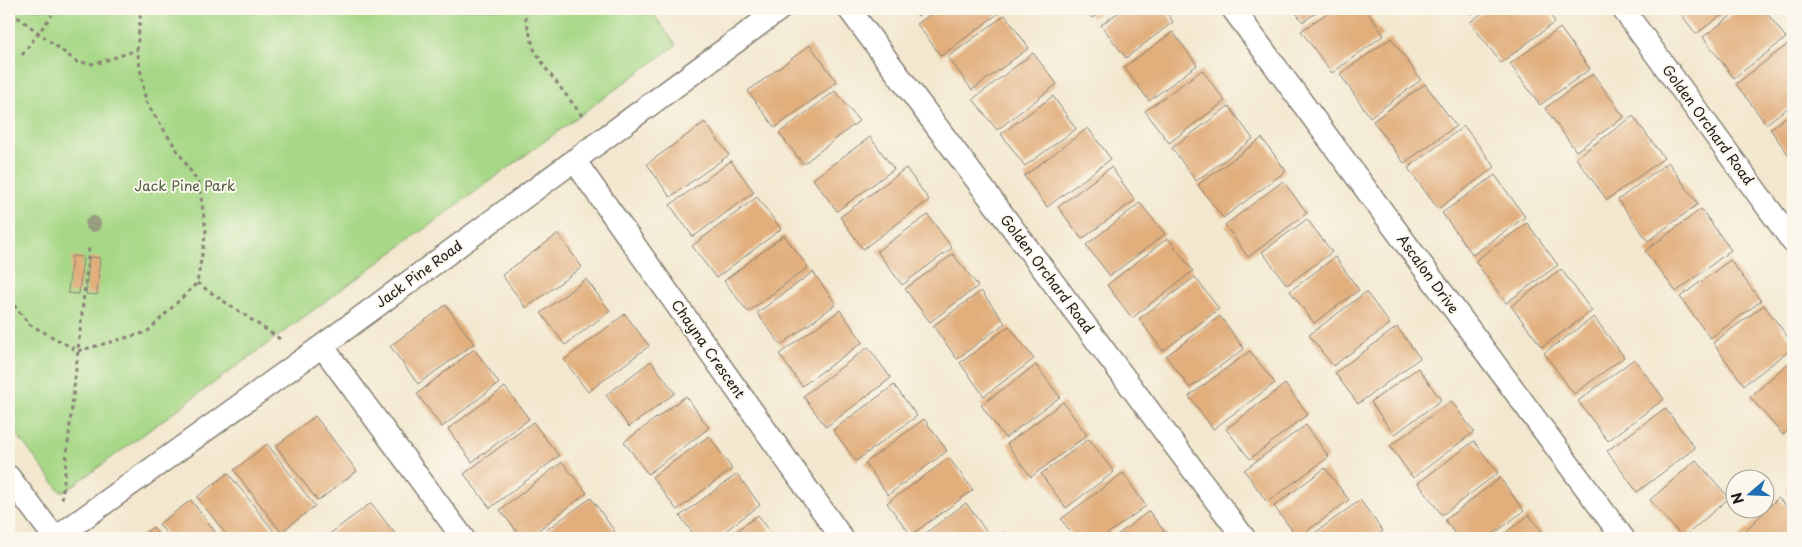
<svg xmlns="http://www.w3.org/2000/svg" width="1802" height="547" font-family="'Playpen Sans',sans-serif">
	<rect width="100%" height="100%" fill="#fbf7ec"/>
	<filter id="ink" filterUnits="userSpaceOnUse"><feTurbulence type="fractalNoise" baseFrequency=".02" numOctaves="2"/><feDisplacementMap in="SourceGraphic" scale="10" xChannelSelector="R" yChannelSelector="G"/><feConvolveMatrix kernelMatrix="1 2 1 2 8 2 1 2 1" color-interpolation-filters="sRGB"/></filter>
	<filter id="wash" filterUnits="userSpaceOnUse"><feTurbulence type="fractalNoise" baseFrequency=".0096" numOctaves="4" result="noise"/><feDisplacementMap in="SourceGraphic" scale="20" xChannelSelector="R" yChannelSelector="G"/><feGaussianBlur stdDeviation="1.12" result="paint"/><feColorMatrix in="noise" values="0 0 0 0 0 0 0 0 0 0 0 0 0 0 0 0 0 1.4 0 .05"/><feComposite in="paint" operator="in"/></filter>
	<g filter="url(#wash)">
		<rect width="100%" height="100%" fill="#f3e8cf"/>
		<path fill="#a7d887" stroke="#627a52" d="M 9,9 L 650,9 L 676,45 L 66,491 L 60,491 L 9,424 Z"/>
		<g id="blocks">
			<path fill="#e1ae7b" d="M 912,9 L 928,9 L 918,16 Z
				M 938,9 L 1001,9 L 1003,10 L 941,56 L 917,24 Z
				M 1085,9 L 1105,9 L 1092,18 Z
				M 1123,9 L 1164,9 L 1173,22 L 1126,58 L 1101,25 Z
				M 1293,9 L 1321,9 L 1303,22 Z
				M 1333,9 L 1365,9 L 1384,35 L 1332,73 L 1301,31 Z
				M 1467,9 L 1478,9 L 1470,14 Z
				M 1488,9 L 1546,9 L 1555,22 L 1501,63 L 1470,22 Z
				M 1677,9 L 1730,9 L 1696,34 Z
				M 1740,9 L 1764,9 L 1786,38 L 1734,78 L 1703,37 Z
				M 1005,15 L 1029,48 L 972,90 L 948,57 Z
				M 1560,28 L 1590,69 L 1540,105 L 1510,64 Z
				M 1173,32 L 1197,65 L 1149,101 L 1124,67 Z
				M 1391,38 L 1421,80 L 1370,117 L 1340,74 Z
				M 1792,41 L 1793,104 L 1766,124 L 1736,84 Z
				M 810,45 L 837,82 L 775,128 L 748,91 Z
				M 1033,53 L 1057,84 L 997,130 L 973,99 Z
				M 1202,70 L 1225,101 L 1169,143 L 1145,111 Z
				M 1593,74 L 1624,117 L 1576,151 L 1545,108 Z
				M 1425,84 L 1456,126 L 1404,163 L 1373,121 Z
				M 835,91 L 859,121 L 803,164 L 779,133 Z
				M 1053,96 L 1076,129 L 1025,166 L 1001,134 Z
				M 1229,106 L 1253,139 L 1196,181 L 1172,148 Z
				M 1793,112 L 1793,161 L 1770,129 Z
				M 1633,116 L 1664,158 L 1607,200 L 1576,158 Z
				M 705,122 L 729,155 L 670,197 L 647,164 Z
				M 1464,126 L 1495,167 L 1438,209 L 1408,168 Z
				M 1088,128 L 1111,159 L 1047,207 L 1024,176 Z
				M 870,137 L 894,169 L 837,211 L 813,179 Z
				M 1262,138 L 1286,171 L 1223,218 L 1198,185 Z
				M 731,161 L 754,192 L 693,237 L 670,205 Z
				M 1668,162 L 1698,204 L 1648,241 L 1618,200 Z
				M 1111,167 L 1135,200 L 1082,239 L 1058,207 Z
				M 906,168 L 929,200 L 863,249 L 840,217 Z
				M 1495,175 L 1525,217 L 1473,255 L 1442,213 Z
				M 1283,181 L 1307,213 L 1248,257 L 1225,225 Z
				M 757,197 L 781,229 L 716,278 L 692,246 Z
				M 1140,203 L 1165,234 L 1110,276 L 1086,245 Z
				M 1701,209 L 1731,250 L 1676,292 L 1645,251 Z
				M 928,215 L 952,248 L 902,285 L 877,251 Z
				M 1307,219 L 1332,252 L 1287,285 L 1262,252 Z
				M 1527,223 L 1558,265 L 1506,303 L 1475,261 Z
				M 558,234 L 582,267 L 526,308 L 502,275 Z
				M 784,235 L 808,267 L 748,312 L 724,281 Z
				M 1168,238 L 1193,271 L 1132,318 L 1107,285 Z
				M 953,254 L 978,286 L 930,322 L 905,289 Z
				M 72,256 L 83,257 L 79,294 L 68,293 Z
				M 89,257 L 100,258 L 97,295 L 86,294 Z
				M 1335,257 L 1359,290 L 1314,323 L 1290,291 Z
				M 1730,260 L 1761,301 L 1710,338 L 1680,297 Z
				M 1561,269 L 1592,311 L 1542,347 L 1511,306 Z
				M 813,272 L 836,304 L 781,345 L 757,313 Z
				M 1195,277 L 1219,309 L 1163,351 L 1139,319 Z
				M 586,279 L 610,311 L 565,345 L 541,313 Z
				M 981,291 L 1005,323 L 957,359 L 933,326 Z
				M 1366,292 L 1390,324 L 1333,366 L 1309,335 Z
				M 446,305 L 474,344 L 418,384 L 390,346 Z
				M 1764,305 L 1793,344 L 1793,348 L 1744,385 L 1713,343 Z
				M 840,310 L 863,342 L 802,386 L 779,354 Z
				M 625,314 L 649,346 L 588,392 L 564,360 Z
				M 1220,316 L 1244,349 L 1190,388 L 1166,356 Z
				M 1594,317 L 1624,357 L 1574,394 L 1544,353 Z
				M 1009,326 L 1034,359 L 984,396 L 960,363 Z
				M 1397,327 L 1420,358 L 1358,404 L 1335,373 Z
				M 868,347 L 891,378 L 826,427 L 803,396 Z
				M 474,349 L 499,383 L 442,427 L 417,394 Z
				M 1250,351 L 1275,383 L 1213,429 L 1189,396 Z
				M 1634,359 L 1664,399 L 1608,441 L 1578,401 Z
				M 1793,359 L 1793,426 L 1783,435 L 1750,397 Z
				M 651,361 L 675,393 L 629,427 L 606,395 Z
				M 1036,365 L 1060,397 L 1005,438 L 981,405 Z
				M 1418,368 L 1441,400 L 1394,435 L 1371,402 Z
				M 1285,384 L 1308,414 L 1250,459 L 1226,429 Z
				M 894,385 L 917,416 L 856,461 L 833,430 Z
				M 505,387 L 529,419 L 472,462 L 448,429 Z
				M 686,396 L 709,428 L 648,474 L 624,442 Z
				M 1451,401 L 1474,432 L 1413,478 L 1390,446 Z
				M 1063,402 L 1087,435 L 1031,477 L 1007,444 Z
				M 1665,408 L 1695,448 L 1637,492 L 1607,451 Z
				M 315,416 L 357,471 L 318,501 L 276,446 Z
				M 924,419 L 947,451 L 888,495 L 865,463 Z
				M 533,422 L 559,456 L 490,508 L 464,474 Z
				M 1306,425 L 1329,457 L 1267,502 L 1244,470 Z
				M 709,436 L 732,469 L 677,510 L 652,477 Z
				M 1089,439 L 1114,472 L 1066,508 L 1041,474 Z
				M 1474,441 L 1498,473 L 1442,515 L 1418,483 Z
				M 267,444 L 315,506 L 281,532 L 234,470 Z
				M 949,458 L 973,490 L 911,535 L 887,503 Z
				M 1696,460 L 1729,498 L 1683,538 L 1650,500 Z
				M 562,462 L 587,493 L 528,538 L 522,538 L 500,510 Z
				M 1325,468 L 1349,500 L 1298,538 L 1274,506 Z
				M 228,473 L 276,534 L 271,538 L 229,538 L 197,497 Z
				M 1123,473 L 1146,506 L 1102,538 L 1075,538 L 1061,519 Z
				M 737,474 L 760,505 L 716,538 L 696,538 L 680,516 Z
				M 1500,478 L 1524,511 L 1488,538 L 1458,538 L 1445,520 Z
				M 1793,484 L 1793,498 L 1786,491 Z
				M 591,498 L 615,532 L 606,538 L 535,538 Z
				M 1778,498 L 1793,512 L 1793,538 L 1738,538 Z
				M 191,500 L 220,538 L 170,538 L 159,524 Z
				M 1360,500 L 1383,531 L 1374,538 L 1308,538 Z
				M 371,503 L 396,535 L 391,538 L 324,538 Z
				M 966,503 L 989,535 L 984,538 L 919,538 Z
				M 1149,511 L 1169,538 L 1113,538 Z
				M 758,515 L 775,538 L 727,538 Z
				M 1529,515 L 1547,538 L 1498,538 Z
				M 153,527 L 161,538 L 138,538 Z
				M 1005,532 L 1010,538 L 996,538 Z"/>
		</g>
	</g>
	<g filter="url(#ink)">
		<use href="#blocks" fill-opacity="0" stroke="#888276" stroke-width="1"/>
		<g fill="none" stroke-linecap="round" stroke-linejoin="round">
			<defs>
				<path id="minor" d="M 849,9 L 1244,538
					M 1233,9 L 1623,538
					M 1623,9 L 1793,242
					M 574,160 L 842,538
					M 322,346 L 463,538
					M 9,477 L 55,538
					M 56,538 L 322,346 L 780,9"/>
			</defs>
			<use href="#minor" stroke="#888276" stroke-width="25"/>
			<path stroke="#888276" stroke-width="3" stroke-dasharray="4 4" stroke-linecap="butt" d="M 523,9 L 534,49 L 547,70 L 583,117
				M 9,18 L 19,18 L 77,62 L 95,64 L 137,50
				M 22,55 L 52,15
				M 197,283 L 280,339
				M 9,299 L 29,324 L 78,351 L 147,332 L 197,283 L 206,231 L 199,184 L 146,102 L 137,50 L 141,9
				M 62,499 L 89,248"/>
			<use href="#minor" stroke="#fff" stroke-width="22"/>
		</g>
		<circle fill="#989c81" cx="93" cy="224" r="8"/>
	</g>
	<g text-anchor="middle" stroke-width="4" stroke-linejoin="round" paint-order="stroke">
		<g font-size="14" fill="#1c1c1c" stroke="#fbf7ec">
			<text transform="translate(1708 125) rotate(54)" y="5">Golden Orchard Road</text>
			<text transform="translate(419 274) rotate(-36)" y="5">Jack Pine Road</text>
			<text transform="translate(1047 274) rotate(53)" y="5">Golden Orchard Road</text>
			<text transform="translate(1428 274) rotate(54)" y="5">Ascalon Drive</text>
			<text transform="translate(708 349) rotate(55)" y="5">Chayna Crescent</text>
		</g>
		<g font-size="14" fill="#4d5e41" stroke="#fbf7ec">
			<text x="185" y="191">Jack Pine Park</text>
		</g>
	</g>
	<rect width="1802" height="547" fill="none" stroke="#fbf7ec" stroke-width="30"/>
	<g transform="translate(1750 494) rotate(251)"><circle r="24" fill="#fbf7ec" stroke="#a29f99"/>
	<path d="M0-4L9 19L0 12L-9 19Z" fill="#1f6fb2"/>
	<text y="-8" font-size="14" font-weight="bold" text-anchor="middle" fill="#1c1c1c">N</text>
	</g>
</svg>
